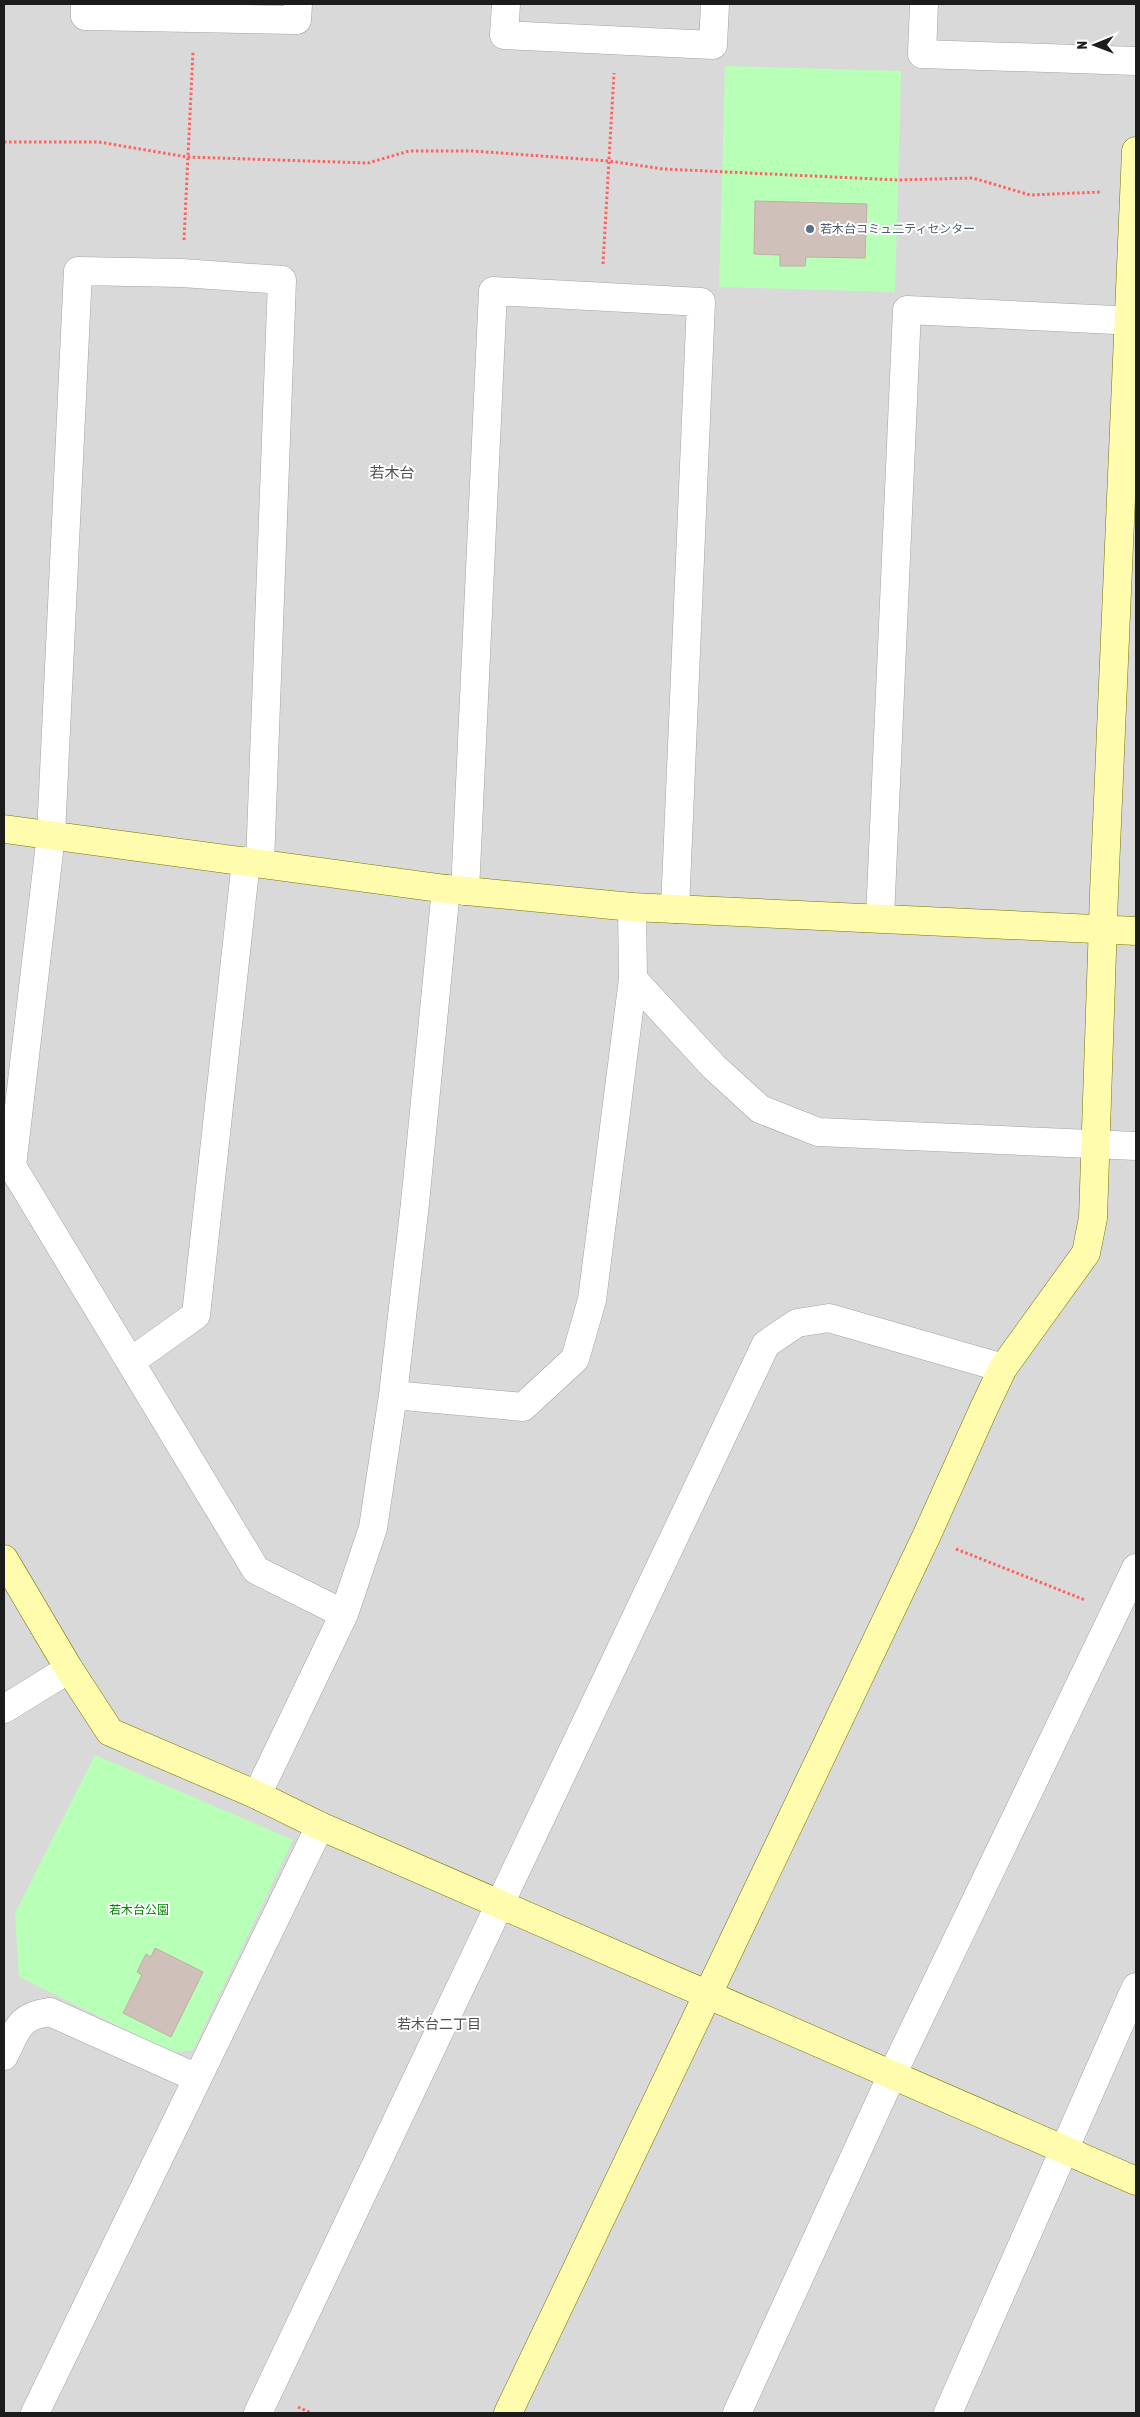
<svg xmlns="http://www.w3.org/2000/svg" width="1140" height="2417" font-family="'Asap Condensed','Noto Sans JP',sans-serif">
	<rect width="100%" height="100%" fill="#efe8e0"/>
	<path fill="#dad9d9" d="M 4,4 L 1136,4 L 1136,2413 L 4,2413 Z"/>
	<path fill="#b8ffb7" d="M 725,66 L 901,71 L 895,292 L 719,287 Z
		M 95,1755 L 293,1840 L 193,2050 L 173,2053 L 19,1977 L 15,1913 Z"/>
	<path fill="#cfc1b9" stroke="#c1aca1" d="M 755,201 L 867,204 L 865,258 L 806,257 L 805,266 L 780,266 L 780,255 L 754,254 Z
		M 155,1948 L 203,1972 L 171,2037 L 123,2013 L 142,1975 L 137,1972 L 146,1954 L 151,1957 Z"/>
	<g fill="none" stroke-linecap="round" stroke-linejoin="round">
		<defs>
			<path id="street" d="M 85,4 L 85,16 L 297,20 L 298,4
				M 506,4 L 504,35 L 713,45 L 715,4
				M 924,4 L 922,54 L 1136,61
				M 260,863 L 282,280 L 182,273 L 78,271 L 51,835 L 12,1166 L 256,1570 L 344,1614
				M 465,891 L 493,291 L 701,302 L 675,909
				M 880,918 L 907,310 L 1136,321
				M 633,979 L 714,1067 L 760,1109 L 818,1132 L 1136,1146
				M 130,1362 L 196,1315 L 246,861
				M 393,1395 L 523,1407 L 575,1359 L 592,1300 L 633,979 L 632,907
				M 4,1709 L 69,1669
				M 257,1795 L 344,1614 L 373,1528 L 393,1395 L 415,1203 L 446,889
				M 4,2056 C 17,2030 18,2016 50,2012 L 197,2078
				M 35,2413 L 320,1826
				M 258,2413 L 766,1344 L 797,1323 L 829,1318 L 1003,1368
				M 737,2413 L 892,2075 L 1136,1568
				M 948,2413 L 1136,1987"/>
			<path id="secondary" d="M 4,829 L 446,889 L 632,907 L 1136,931
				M 4,1559 L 69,1669 L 110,1732 L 257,1795 L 320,1826 L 1136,2181
				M 508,2413 L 926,1537 L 984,1408 L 1003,1368 L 1086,1253 L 1093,1218 L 1104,893 L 1136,151"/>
		</defs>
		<use href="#street" stroke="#a3a3a3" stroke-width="29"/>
		<use href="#secondary" stroke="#737600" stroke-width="29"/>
		<path stroke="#ff6361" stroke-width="3" stroke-dasharray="2.5 2.5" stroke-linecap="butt" d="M 4,142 L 99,142 L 187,157 L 368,163 L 409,151 L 473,151 L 609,161 L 663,169 L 898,180 L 973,178 L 1030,195 L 1101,192
			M 184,240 L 193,52
			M 603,264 L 614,73
			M 956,1549 L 1085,1600
			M 298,2407 L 311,2413"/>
		<use href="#street" stroke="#fff" stroke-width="28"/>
		<use href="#secondary" stroke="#fffcae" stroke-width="28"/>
	</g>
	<circle fill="#5c6f8a" stroke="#fff" stroke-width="2" cx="810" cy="229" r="5"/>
	<g text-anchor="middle" stroke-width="4" stroke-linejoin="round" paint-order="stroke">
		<g font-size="12" fill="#4e5e75" stroke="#fff" text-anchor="start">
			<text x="820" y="233">若木台コミュ二ティセンター</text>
		</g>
		<g font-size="12" fill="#028301" stroke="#fff">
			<text x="139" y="1914">若木台公園</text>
		</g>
		<g font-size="14" fill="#4f4f4f" stroke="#fff">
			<text x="439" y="2029">若木台二丁目</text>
		</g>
		<g font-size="15" fill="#4f4f4f" stroke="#fff">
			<text x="392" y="478">若木台</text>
		</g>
	</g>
	<rect width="1140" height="2417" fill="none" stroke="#1c1c1c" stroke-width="10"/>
	<g transform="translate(1095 45) rotate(269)" stroke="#ffffff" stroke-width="4" paint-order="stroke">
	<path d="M0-4L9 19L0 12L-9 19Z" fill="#1c1c1c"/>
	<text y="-8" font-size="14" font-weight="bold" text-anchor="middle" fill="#1c1c1c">N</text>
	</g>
</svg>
